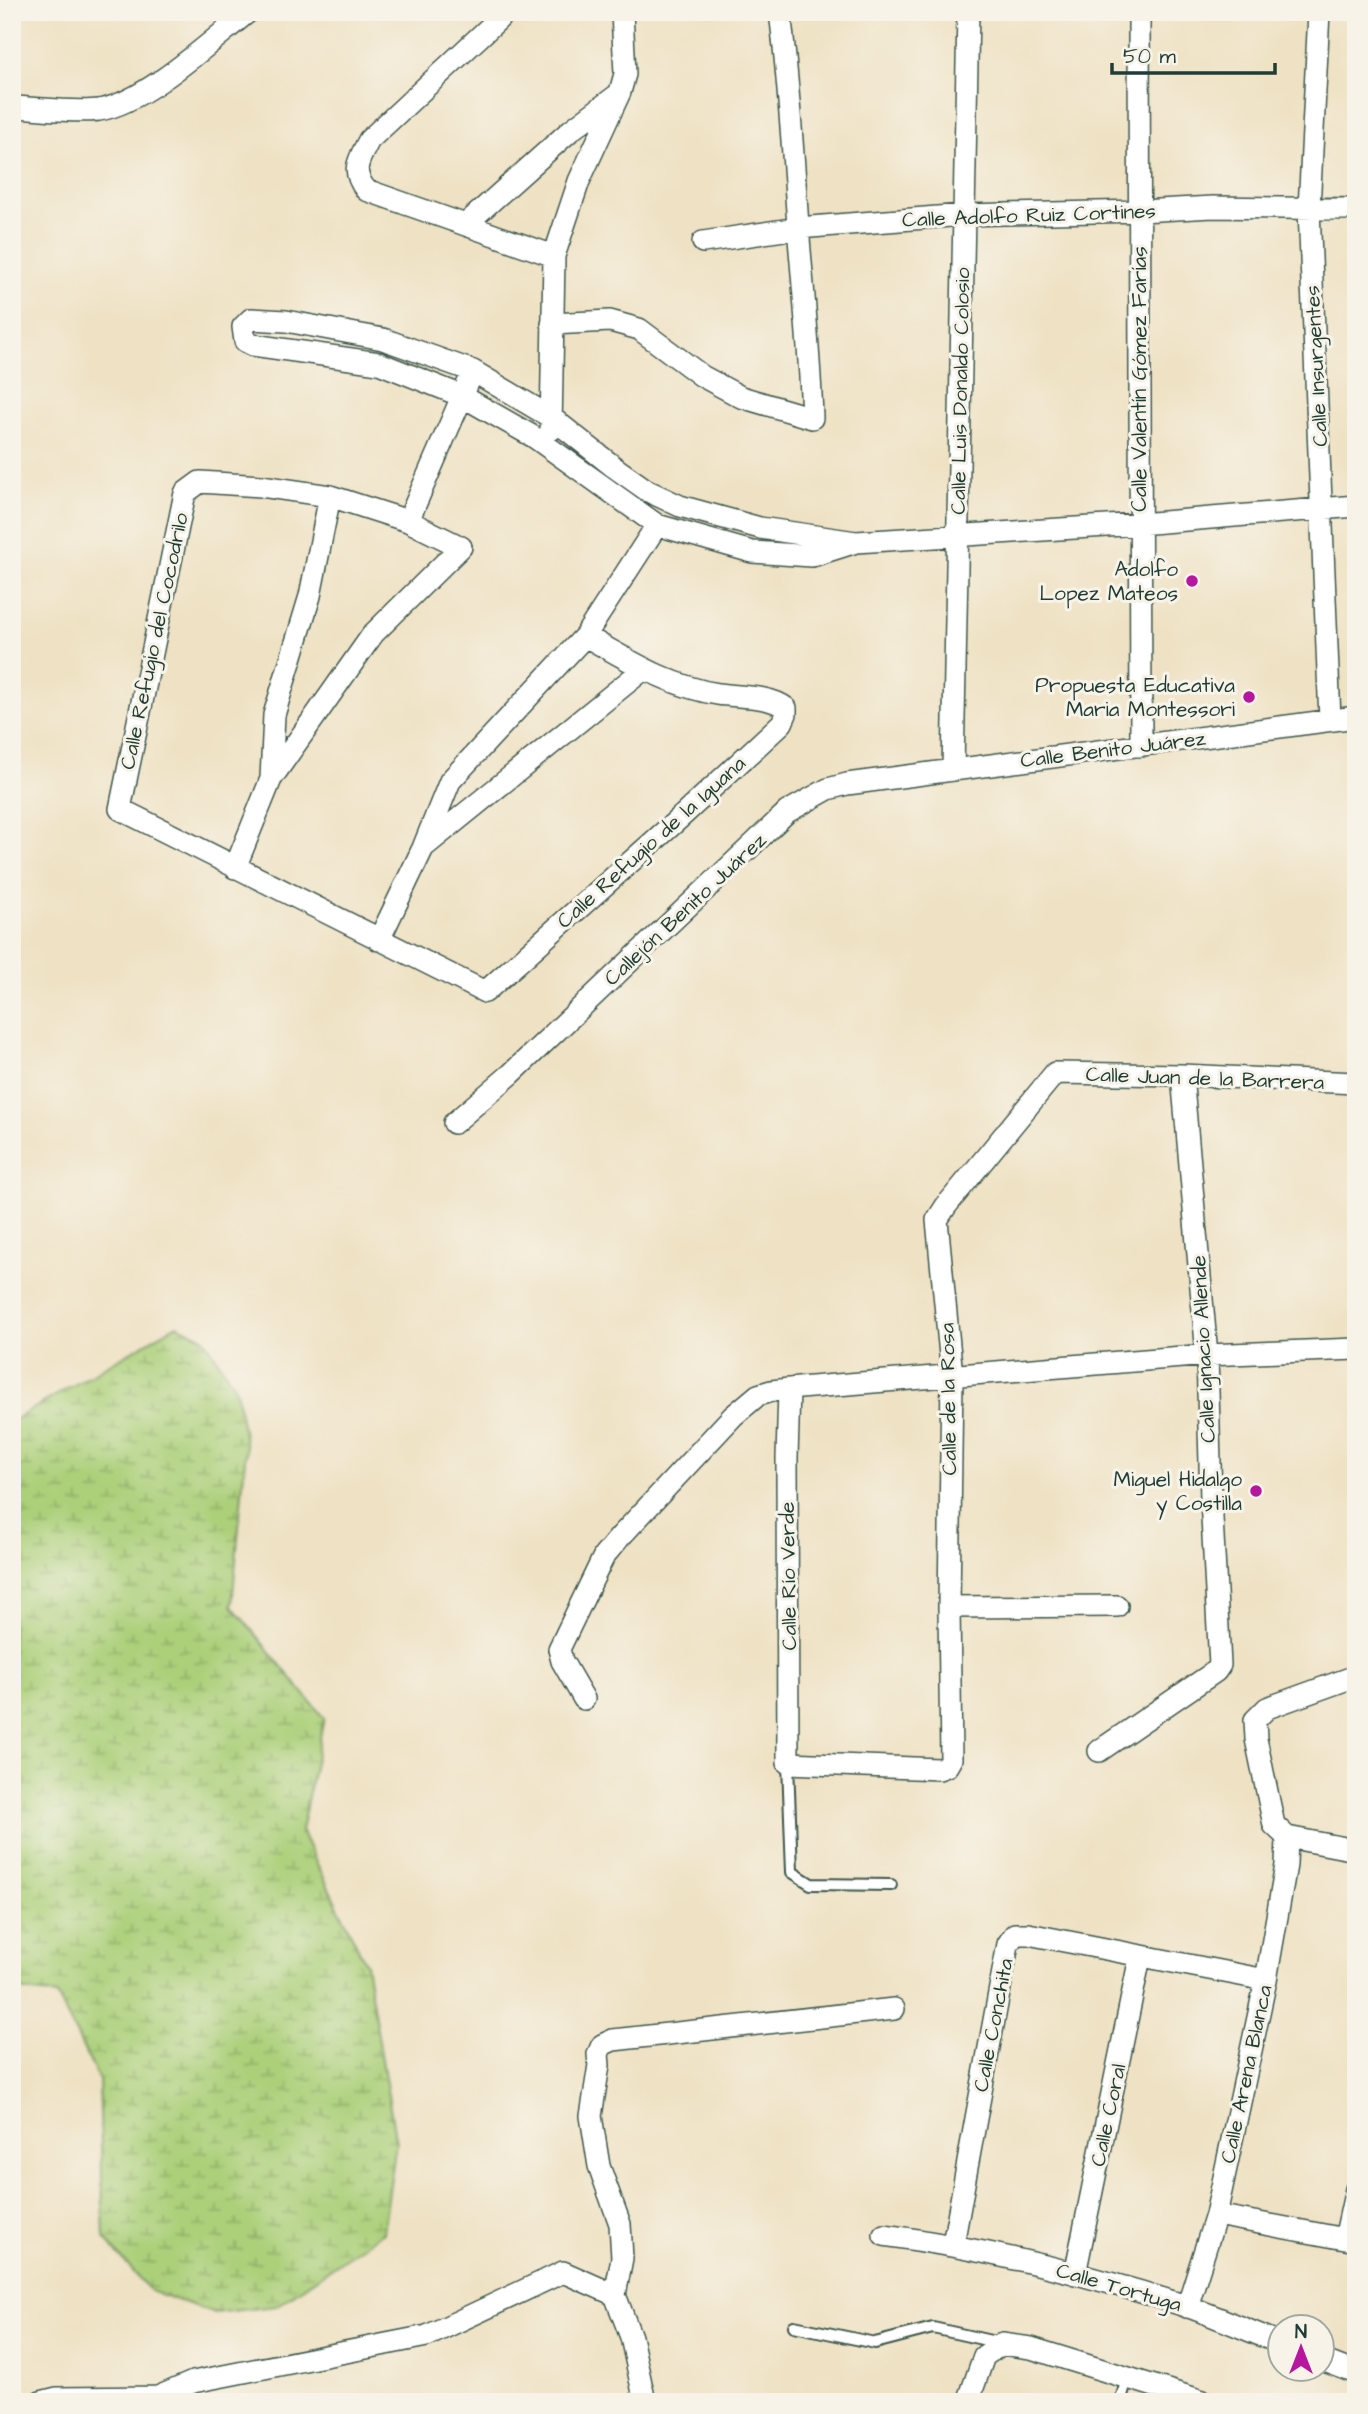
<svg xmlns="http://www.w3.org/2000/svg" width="1368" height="2414" font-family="'Architects Daughter',sans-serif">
	<defs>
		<pattern id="wetland-marsh" width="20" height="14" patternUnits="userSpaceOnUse" patternTransform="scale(1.75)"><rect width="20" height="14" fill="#acd07a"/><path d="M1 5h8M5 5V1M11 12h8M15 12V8" fill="none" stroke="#8baa65"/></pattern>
	</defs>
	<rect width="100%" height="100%" fill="#f7f3e8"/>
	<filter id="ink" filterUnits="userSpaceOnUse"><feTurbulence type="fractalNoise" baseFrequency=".0143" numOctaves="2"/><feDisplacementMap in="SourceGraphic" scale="14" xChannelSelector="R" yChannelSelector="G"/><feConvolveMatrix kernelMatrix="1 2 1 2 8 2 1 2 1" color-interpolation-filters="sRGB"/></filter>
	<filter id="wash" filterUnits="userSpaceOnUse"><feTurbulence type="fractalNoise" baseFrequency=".00686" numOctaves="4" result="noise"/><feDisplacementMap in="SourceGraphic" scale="28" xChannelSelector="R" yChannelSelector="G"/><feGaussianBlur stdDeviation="1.57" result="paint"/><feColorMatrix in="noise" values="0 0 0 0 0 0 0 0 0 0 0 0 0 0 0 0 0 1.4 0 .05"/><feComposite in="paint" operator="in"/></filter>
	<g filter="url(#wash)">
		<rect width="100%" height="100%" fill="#efe2c4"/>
		<path fill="url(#wetland-marsh)" stroke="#668657" stroke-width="2" d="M 177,1325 L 204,1338 L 236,1389 L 246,1448 L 232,1606 L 324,1718 L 301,1831 L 366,1964 L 396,2143 L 383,2232 L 276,2306 L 215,2313 L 150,2291 L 104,2238 L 99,2080 L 57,1995 L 12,1989 L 12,1421 Z"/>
	</g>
	<g filter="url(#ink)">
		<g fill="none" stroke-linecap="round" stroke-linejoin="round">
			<defs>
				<path id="lane" d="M 788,1763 L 792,1872 L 811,1884 L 891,1885
					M 794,2326 L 875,2343 L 933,2328 L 1000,2343
					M 1120,2402 L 1128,2376"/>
				<path id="street" d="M 506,12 L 369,140 C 359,160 350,170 366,190 L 554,256
					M 1139,12 L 1141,746
					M 1319,12 L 1309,209 L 1330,720
					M 12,107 C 39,108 73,113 99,110 C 145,103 211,41 248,12
					M 466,224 L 571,130 L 616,96
					M 703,242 L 798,228 L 963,215 L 1140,211 L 1213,207 L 1356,209
					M 552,324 L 610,321 L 639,329 L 702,376 L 741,397 L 812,418 C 810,353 803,290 798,226 C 793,154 789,83 780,12
					M 551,430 L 554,256 L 579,181 L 620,92 L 625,74 L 622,12
					M 408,521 L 468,383
					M 856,542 L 812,556 L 752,552 L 657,525 L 534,437 L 462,396 L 379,363 L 253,345 L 245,341 L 243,327 L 251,319 L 286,321 L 383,339 L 473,371 L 552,418 L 614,467 L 648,491 L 680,506 L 760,528 L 856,542 L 1139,524 L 1356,506
					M 953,770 L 968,12
					M 271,779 L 274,715 L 310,596 L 330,496
					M 425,846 L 644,669
					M 235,868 L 271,779 L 373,634 L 461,547 L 408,521 L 330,496 L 261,486 L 200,482 L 185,493 L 120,809 L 485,992 L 682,816 L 782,723 L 786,714 L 786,708 C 769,695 739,697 718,694 C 670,687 627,659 585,636
					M 379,940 L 423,848 L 450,781 L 585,636 L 657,525
					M 454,1123 L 511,1074 L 787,812 L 828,789 L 847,784 L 1356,717
					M 789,1390 L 787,1458 L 788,1763 L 939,1769 L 947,1766 L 951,1759 L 949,1607 L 952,1376 L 937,1220 L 946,1206 L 1055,1073 L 1182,1075 L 1356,1083
					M 949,1607 L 1117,1606
					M 1356,1676 L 1267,1708 L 1255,1720 L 1256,1739 L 1274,1825 L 1287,1837 L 1356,1850
					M 584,1699 L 562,1661 L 559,1649 L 604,1556 L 619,1538 L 733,1416 L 758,1395 L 771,1391 L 799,1388 L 1207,1355 L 1356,1349
					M 1099,1751 L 1216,1671 L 1220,1665 L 1211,1499 L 1207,1355 L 1182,1075
					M 1216,2215 L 1356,2241
					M 884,2235 C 986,2249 1087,2274 1186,2306 C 1218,2317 1249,2331 1280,2343
					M 1345,2239 L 1356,2189
					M 953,2244 L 1008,1944 L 1015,1934 L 1028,1934 L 1266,1980
					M 1075,2274 L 1140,1957
					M 1187,2307 L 1216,2215 L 1266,1980 L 1286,1865 L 1287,1837
					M 1322,2360 L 1356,2373
					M 41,2402 L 57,2398 L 158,2397 L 193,2382 L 427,2336 L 563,2272 L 615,2295
					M 645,2402 L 631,2337 L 615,2295 L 622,2258 L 620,2224 L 599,2166 L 591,2116 L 599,2065 L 598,2054 L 602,2045 L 613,2040 L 894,2009
					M 968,2402 L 984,2356 L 1002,2344 L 1031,2348 L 1206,2402"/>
			</defs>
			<use href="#lane" stroke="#3e564a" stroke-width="14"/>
			<use href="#street" stroke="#3e564a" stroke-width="24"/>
			<use href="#lane" stroke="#fff" stroke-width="10"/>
			<use href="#street" stroke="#fff" stroke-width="21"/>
		</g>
	</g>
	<g fill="#b5179e" stroke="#f7f3e8" stroke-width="2.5">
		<circle cx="1192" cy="581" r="7"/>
		<circle cx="1249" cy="697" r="7"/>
		<circle cx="1256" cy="1491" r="7"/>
	</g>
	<g text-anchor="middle" stroke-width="6" stroke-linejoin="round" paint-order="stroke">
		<g font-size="21" fill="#1f3d34" stroke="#f7f3e8">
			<text transform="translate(1029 215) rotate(-2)" y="7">Calle Adolfo Ruiz Cortines</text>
			<text transform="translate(1316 366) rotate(-93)" y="7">Calle Insurgentes</text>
			<text transform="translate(1139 379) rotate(-90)" y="7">Calle Valentín Gómez Farías</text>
			<text transform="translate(960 391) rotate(-89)" y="7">Calle Luis Donaldo Colosio</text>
			<text transform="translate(154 641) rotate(-78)" y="7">Calle Refugio del Cocodrilo</text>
			<text transform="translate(1113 749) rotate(-7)" y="7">Calle Benito Juárez</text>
			<text transform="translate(651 842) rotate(-42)" y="7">Calle Refugio de la Iguana</text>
			<text transform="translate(685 909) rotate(-43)" y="7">Callejón Benito Juárez</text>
			<text transform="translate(1205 1078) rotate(2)" y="7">Calle Juan de la Barrera</text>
			<text transform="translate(1203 1349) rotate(-93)" y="7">Calle Ignacio Allende</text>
			<text transform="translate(948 1399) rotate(-91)" y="7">Calle de la Rosa</text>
			<text transform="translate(788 1576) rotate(-91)" y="7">Calle Río Verde</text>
			<text transform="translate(993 2025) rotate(-79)" y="7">Calle Conchita</text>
			<text transform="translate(1246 2074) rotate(-78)" y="7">Calle Arena Blanca</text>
			<text transform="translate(1108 2115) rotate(-78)" y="7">Calle Coral</text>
			<text transform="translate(1119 2287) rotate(16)" y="7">Calle Tortuga</text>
		</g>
		<g font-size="21" fill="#1f3d34" stroke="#f7f3e8" text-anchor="end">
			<text x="1178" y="576">Adolfo<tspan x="1178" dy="24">Lopez Mateos</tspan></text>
			<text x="1235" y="692">Propuesta Educativa<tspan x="1235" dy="24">Maria Montessori</tspan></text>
			<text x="1242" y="1486">Miguel Hidalgo<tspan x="1242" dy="24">y Costilla</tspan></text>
		</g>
	</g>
	<rect width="1368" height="2414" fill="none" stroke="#f7f3e8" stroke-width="42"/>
	<g transform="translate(1301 2348)"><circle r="33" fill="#f7f3e8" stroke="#a1aaa0" stroke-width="2"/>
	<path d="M0-5L12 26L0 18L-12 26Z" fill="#b5179e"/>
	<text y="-10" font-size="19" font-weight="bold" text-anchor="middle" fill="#1f3d34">N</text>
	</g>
	<path d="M1112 63v10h163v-10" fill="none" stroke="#1f3d34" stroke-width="3.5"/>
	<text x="1123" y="63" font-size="21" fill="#1f3d34" stroke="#f7f3e8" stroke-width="5" paint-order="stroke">50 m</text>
</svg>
